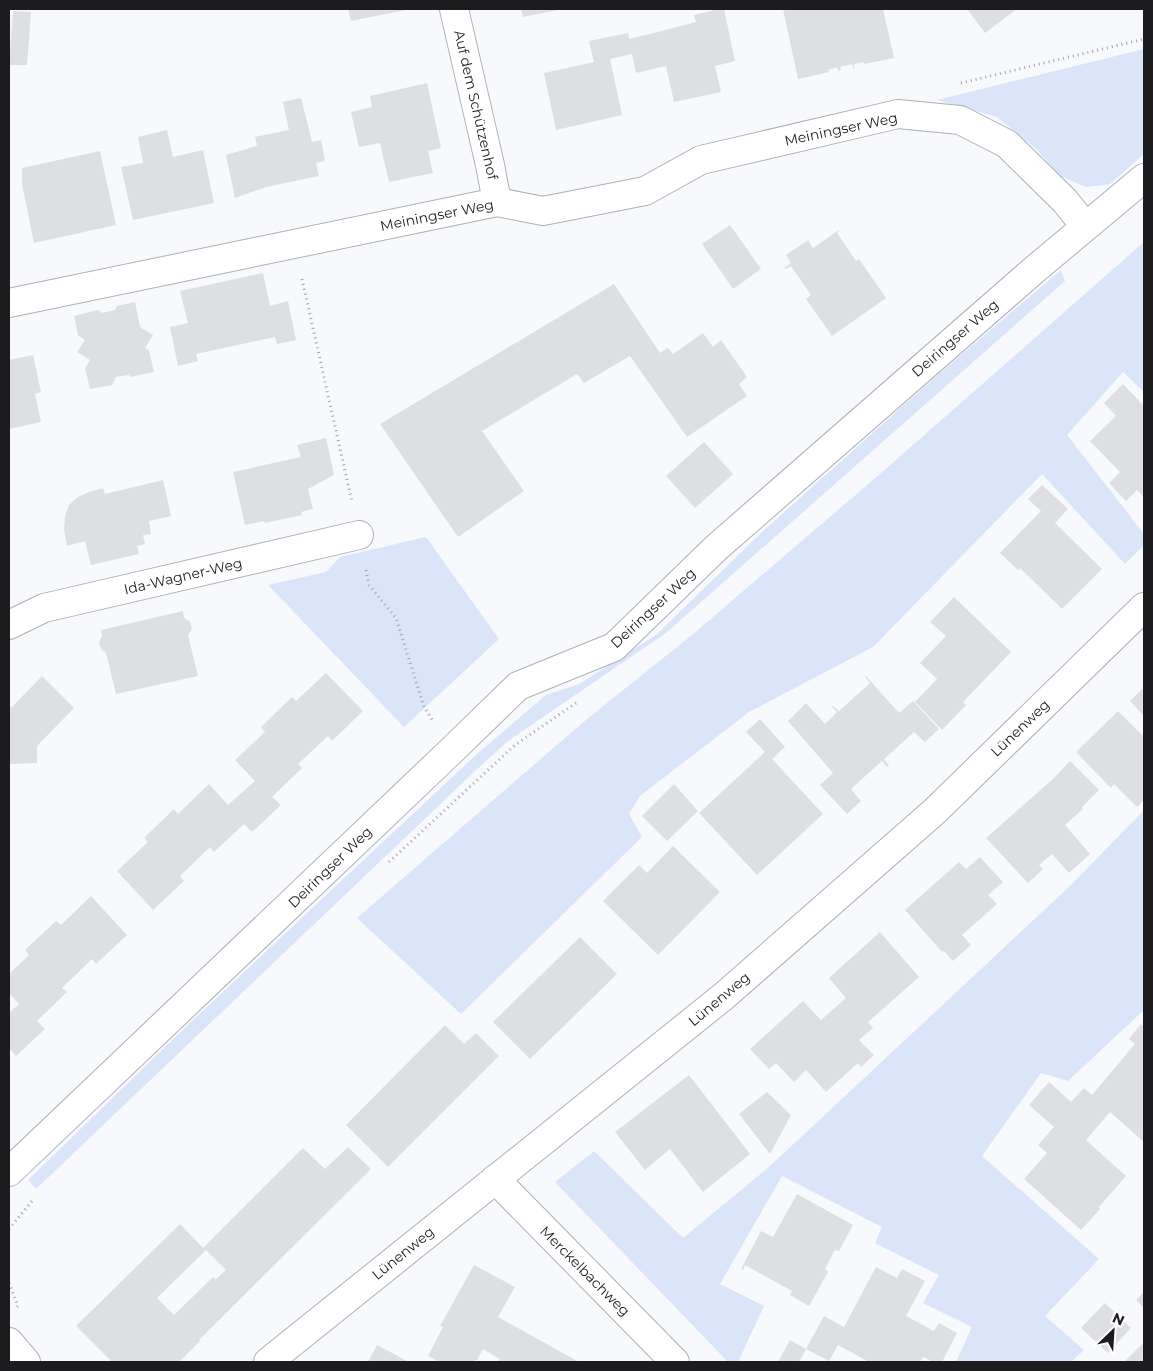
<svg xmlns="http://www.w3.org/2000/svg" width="1153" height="1371" font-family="Montserrat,sans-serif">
	<rect width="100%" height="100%" fill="#f7f9fd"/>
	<path fill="#dae5fa" d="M 1144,49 L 1144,154 L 1110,184 L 1086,187 L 1060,176 L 1036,149 L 997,117 L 937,100 Z
		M 1144,242 L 1144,392 L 1123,372 L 1067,435 L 1144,534 L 1144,545 L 1125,564 L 1042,474 L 873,647 L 749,712 L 640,796 L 629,814 L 642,837 L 461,1014 L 357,918 L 587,719 L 692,635 L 873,480 Z
		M 1061,270 L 1065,281 L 666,633 L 508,741 L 474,772 L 36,1189 L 28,1180 L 193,1020 L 478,753 L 546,695 L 579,684 L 656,635 L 762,532 L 934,378 Z
		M 426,537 L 499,639 L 404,727 L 268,585 L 326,572 L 340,557 Z
		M 1144,810 L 1144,1010 L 1068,1081 L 1041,1073 L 982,1156 L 1099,1259 L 1045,1316 L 1084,1350 L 1071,1362 L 956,1362 L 972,1327 L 923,1303 L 939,1275 L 875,1243 L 882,1227 L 782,1176 L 720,1284 L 764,1306 L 738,1362 L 728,1362 L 555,1182 L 594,1151 L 683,1238 L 769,1167 L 1071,885 Z"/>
	<path fill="#dddfe3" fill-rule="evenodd" d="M 348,9 L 406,9 L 406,10 L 351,21 Z
		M 521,9 L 557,9 L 558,10 L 523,17 Z
		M 719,9 L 724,9 L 735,61 L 715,66 L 721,92 L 674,102 L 666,66 L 636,73 L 632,54 L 610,59 L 622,115 L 556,130 L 544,73 L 594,62 L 589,41 L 628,33 L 629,39 L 658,32 L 696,22 L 694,15 Z
		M 783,9 L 883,9 L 894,58 L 864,64 L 864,62 L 854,64 L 854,70 L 852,64 L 840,67 L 841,70 L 838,71 L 837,67 L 828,70 L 829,72 L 798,79 Z
		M 967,9 L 1017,9 L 985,33 Z
		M 13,11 L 31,12 L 27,65 L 9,65 Z
		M 427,83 L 441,148 L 428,151 L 433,173 L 389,182 L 380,143 L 359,147 L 351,112 L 372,107 L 370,96 Z
		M 301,98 L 312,142 L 321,140 L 325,161 L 316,163 L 319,176 L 266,187 L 235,198 L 226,155 L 257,146 L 255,137 L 289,130 L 283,102 Z
		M 167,130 L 173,157 L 203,150 L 214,203 L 133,220 L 121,167 L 143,163 L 138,137 Z
		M 100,151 L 116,225 L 34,243 L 22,184 L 22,168 Z
		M 730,225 L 761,269 L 733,289 L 702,244 Z
		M 839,230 L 839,231 L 837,233 L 856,261 L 859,259 L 886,298 L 832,336 L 806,299 L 811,295 L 791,266 L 786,269 L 784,268 L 791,263 L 786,255 L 808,240 L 813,248 Z
		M 263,273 L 270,306 L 288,301 L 296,340 L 277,344 L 275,337 L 196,354 L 198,361 L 178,366 L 170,327 L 188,323 L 180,291 Z
		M 614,284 L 660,353 L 667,348 L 669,349 L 673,354 L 703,333 L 713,347 L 721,340 L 747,377 L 739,384 L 747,396 L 687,437 L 630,356 L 584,383 L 577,374 L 482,431 L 524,491 L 458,537 L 380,424 Z
		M 135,302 L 140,327 L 153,335 L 145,348 L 149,350 L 154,372 L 130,377 L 129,375 L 116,377 L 112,385 L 90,389 L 85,368 L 90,360 L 77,352 L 85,340 L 78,335 L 74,316 L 98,310 L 102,313 L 115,310 L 117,306 Z
		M 33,355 L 41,392 L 35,394 L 41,422 L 9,429 L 9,360 Z
		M 1123,384 L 1144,406 L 1144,497 L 1137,490 L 1126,501 L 1109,483 L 1120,472 L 1090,441 L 1116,416 L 1104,403 Z
		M 326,438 L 334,475 L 308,489 L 313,509 L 301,512 L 302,515 L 265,523 L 264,521 L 245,525 L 233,472 L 301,457 L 297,445 Z
		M 704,442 L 733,474 L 695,508 L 666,476 Z
		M 163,480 L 171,516 L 149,521 L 151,534 L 143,535 L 145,544 L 137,546 L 139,554 L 91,565 L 85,541 L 67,546 L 64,529 L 65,516 L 69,505 L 78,497 L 89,492 L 103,488 L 105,494 Z
		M 1042,485 L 1068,509 L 1055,523 L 1102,569 L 1062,609 L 1020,568 L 1018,570 L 1000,553 L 1041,511 L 1028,499 Z
		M 954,597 L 1011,652 L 963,702 L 966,705 L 942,730 L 915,702 L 937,679 L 920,663 L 946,636 L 930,622 Z
		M 183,611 L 184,618 L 190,622 L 192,629 L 188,635 L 198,676 L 116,694 L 106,653 L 101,649 L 99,642 L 102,636 L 101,630 Z
		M 326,673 L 363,711 L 332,741 L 328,736 L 298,764 L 302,768 L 272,797 L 281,805 L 252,832 L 244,824 L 214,852 L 210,847 L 180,876 L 184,881 L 153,910 L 117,871 L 148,842 L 144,838 L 174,809 L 178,814 L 209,784 L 228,805 L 255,781 L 235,760 L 265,732 L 261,727 L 292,697 L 296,701 Z
		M 42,676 L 74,708 L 37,746 L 37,763 L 9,764 L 9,707 L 12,707 Z
		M 866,676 L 899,713 L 913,701 L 939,729 L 925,742 L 914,732 L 884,759 L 889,765 L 887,767 L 882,761 L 851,789 L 861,801 L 847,814 L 820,785 L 833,773 L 788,721 L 806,703 L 825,724 L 837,712 L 832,707 L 833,706 L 839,711 L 870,683 L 865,677 Z
		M 1142,689 L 1144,691 L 1144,716 L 1130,701 Z
		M 1118,711 L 1144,737 L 1144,800 L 1137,807 L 1114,784 L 1111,788 L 1076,752 Z
		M 760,719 L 785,747 L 772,759 L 823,814 L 757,875 L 699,813 L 765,752 L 746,732 Z
		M 1070,761 L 1099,790 L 1082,807 L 1083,809 L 1065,825 L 1090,854 L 1069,873 L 1052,854 L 1039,865 L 1043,869 L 1028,883 L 986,838 L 1053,779 Z
		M 674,784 L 698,811 L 667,841 L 642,816 Z
		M 673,846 L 720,892 L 658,955 L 603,901 L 639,865 L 647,873 Z
		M 980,857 L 1003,882 L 988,895 L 997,904 L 962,935 L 971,945 L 953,961 L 944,951 L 942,952 L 905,910 L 959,862 L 966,869 Z
		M 91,896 L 127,935 L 96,964 L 92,959 L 62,988 L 67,992 L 37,1021 L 45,1029 L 16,1056 L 9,1048 L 9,1013 L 19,1004 L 9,993 L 9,974 L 29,955 L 25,950 L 56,921 L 61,925 Z
		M 880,932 L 919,977 L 868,1022 L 873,1028 L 859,1040 L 874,1055 L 861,1067 L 858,1063 L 826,1092 L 806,1070 L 794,1082 L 776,1063 L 769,1069 L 750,1049 L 803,1001 L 821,1020 L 846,998 L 829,978 Z
		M 580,937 L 617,974 L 530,1059 L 493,1022 Z
		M 1141,1024 L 1144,1027 L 1144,1142 L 1110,1112 L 1086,1140 L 1126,1176 L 1099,1207 L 1100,1209 L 1081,1230 L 1024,1179 L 1047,1153 L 1038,1145 L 1054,1127 L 1029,1105 L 1049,1082 L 1071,1102 L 1084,1088 L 1092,1095 L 1135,1044 L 1129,1039 Z
		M 445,1025 L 464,1044 L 476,1033 L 499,1056 L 388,1167 L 346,1125 Z
		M 689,1075 L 750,1154 L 703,1192 L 670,1149 L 645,1170 L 615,1132 Z
		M 767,1092 L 791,1115 L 770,1154 L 739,1114 Z
		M 348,1147 L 371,1169 L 199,1340 L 200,1341 L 179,1362 L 112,1362 L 76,1326 L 180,1224 L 203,1248 L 303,1148 L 325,1169 ZM 206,1250 L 226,1270 L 216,1279 L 213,1277 L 174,1315 L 157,1298 Z
		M 797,1194 L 853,1225 L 839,1251 L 835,1250 L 825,1269 L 828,1272 L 809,1306 L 790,1295 L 792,1291 L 745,1265 L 743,1270 L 741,1269 L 761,1231 L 773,1237 Z
		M 474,1265 L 515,1287 L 498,1317 L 579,1362 L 498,1362 L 500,1359 L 483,1349 L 477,1360 L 475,1360 L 474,1362 L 440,1362 L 428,1356 L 443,1327 L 440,1326 Z
		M 876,1267 L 897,1278 L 902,1269 L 925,1281 L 906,1316 L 934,1331 L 939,1323 L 957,1333 L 942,1362 L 933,1362 L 923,1357 L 920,1362 L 869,1362 L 838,1345 L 829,1361 L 806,1349 L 799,1362 L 778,1362 L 790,1340 L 806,1349 L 824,1316 L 844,1327 Z
		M 1144,1292 L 1144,1308 L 1136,1300 Z
		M 1105,1303 L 1131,1328 L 1108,1353 L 1081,1328 Z
		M 1144,1342 L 1144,1362 L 1124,1362 Z
		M 377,1345 L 409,1362 L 368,1362 Z"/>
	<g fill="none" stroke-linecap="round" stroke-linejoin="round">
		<defs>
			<path id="minor" d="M 454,9 L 490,165 L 497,202
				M 9,303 L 497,202 L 543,211 L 645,191 L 701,160 L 898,114 L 960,120 L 1007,144 L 1065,201 L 1085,226
				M 9,625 L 44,608 L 359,535
				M 9,1172 L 449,753 L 518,686 L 614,647 L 716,548 L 1034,270 L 1144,178
				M 495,1179 L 675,1362
				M 9,1342 L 26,1362
				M 268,1362 L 724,996 L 935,811 L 1144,607"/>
		</defs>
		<use href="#minor" stroke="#aeb0b4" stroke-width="30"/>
		<path stroke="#a2a3a6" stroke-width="3" stroke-dasharray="1 4" stroke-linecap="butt" d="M 961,83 L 1144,39
			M 302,279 L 352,502
			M 366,570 L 369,585 L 396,618 L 424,707 L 433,721
			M 389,862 L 515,745 L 576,703
			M 9,1229 L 33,1200
			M 9,1283 L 18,1306 L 16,1308"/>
		<use href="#minor" stroke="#fff" stroke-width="28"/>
	</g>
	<g text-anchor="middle" stroke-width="5" stroke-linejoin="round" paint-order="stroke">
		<g font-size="14" fill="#1c1c1e" stroke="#fff">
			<text transform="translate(476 105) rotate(77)" y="5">Auf dem Schützenhof</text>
			<text transform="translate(841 129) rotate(-12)" y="5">Meiningser Weg</text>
			<text transform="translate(437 215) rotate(-11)" y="5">Meiningser Weg</text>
			<text transform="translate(955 338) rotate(-41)" y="5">Deiringser Weg</text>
			<text transform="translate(183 576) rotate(-13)" y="5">Ida-Wagner-Weg</text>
			<text transform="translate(653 608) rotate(-43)" y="5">Deiringser Weg</text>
			<text transform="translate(1020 728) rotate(-44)" y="5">Lünenweg</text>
			<text transform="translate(330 867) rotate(-44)" y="5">Deiringser Weg</text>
			<text transform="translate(719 999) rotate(-40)" y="5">Lünenweg</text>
			<text transform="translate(403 1253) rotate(-39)" y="5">Lünenweg</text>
			<text transform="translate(585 1271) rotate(45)" y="5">Merckelbachweg</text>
		</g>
	</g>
	<rect width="1153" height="1371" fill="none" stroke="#1c1c1e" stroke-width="20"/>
	<g transform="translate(1113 1331) rotate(25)" stroke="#ffffff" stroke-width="4" paint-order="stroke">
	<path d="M0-4L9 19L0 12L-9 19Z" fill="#1c1c1e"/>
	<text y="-8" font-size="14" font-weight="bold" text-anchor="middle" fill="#1c1c1e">N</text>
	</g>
</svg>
